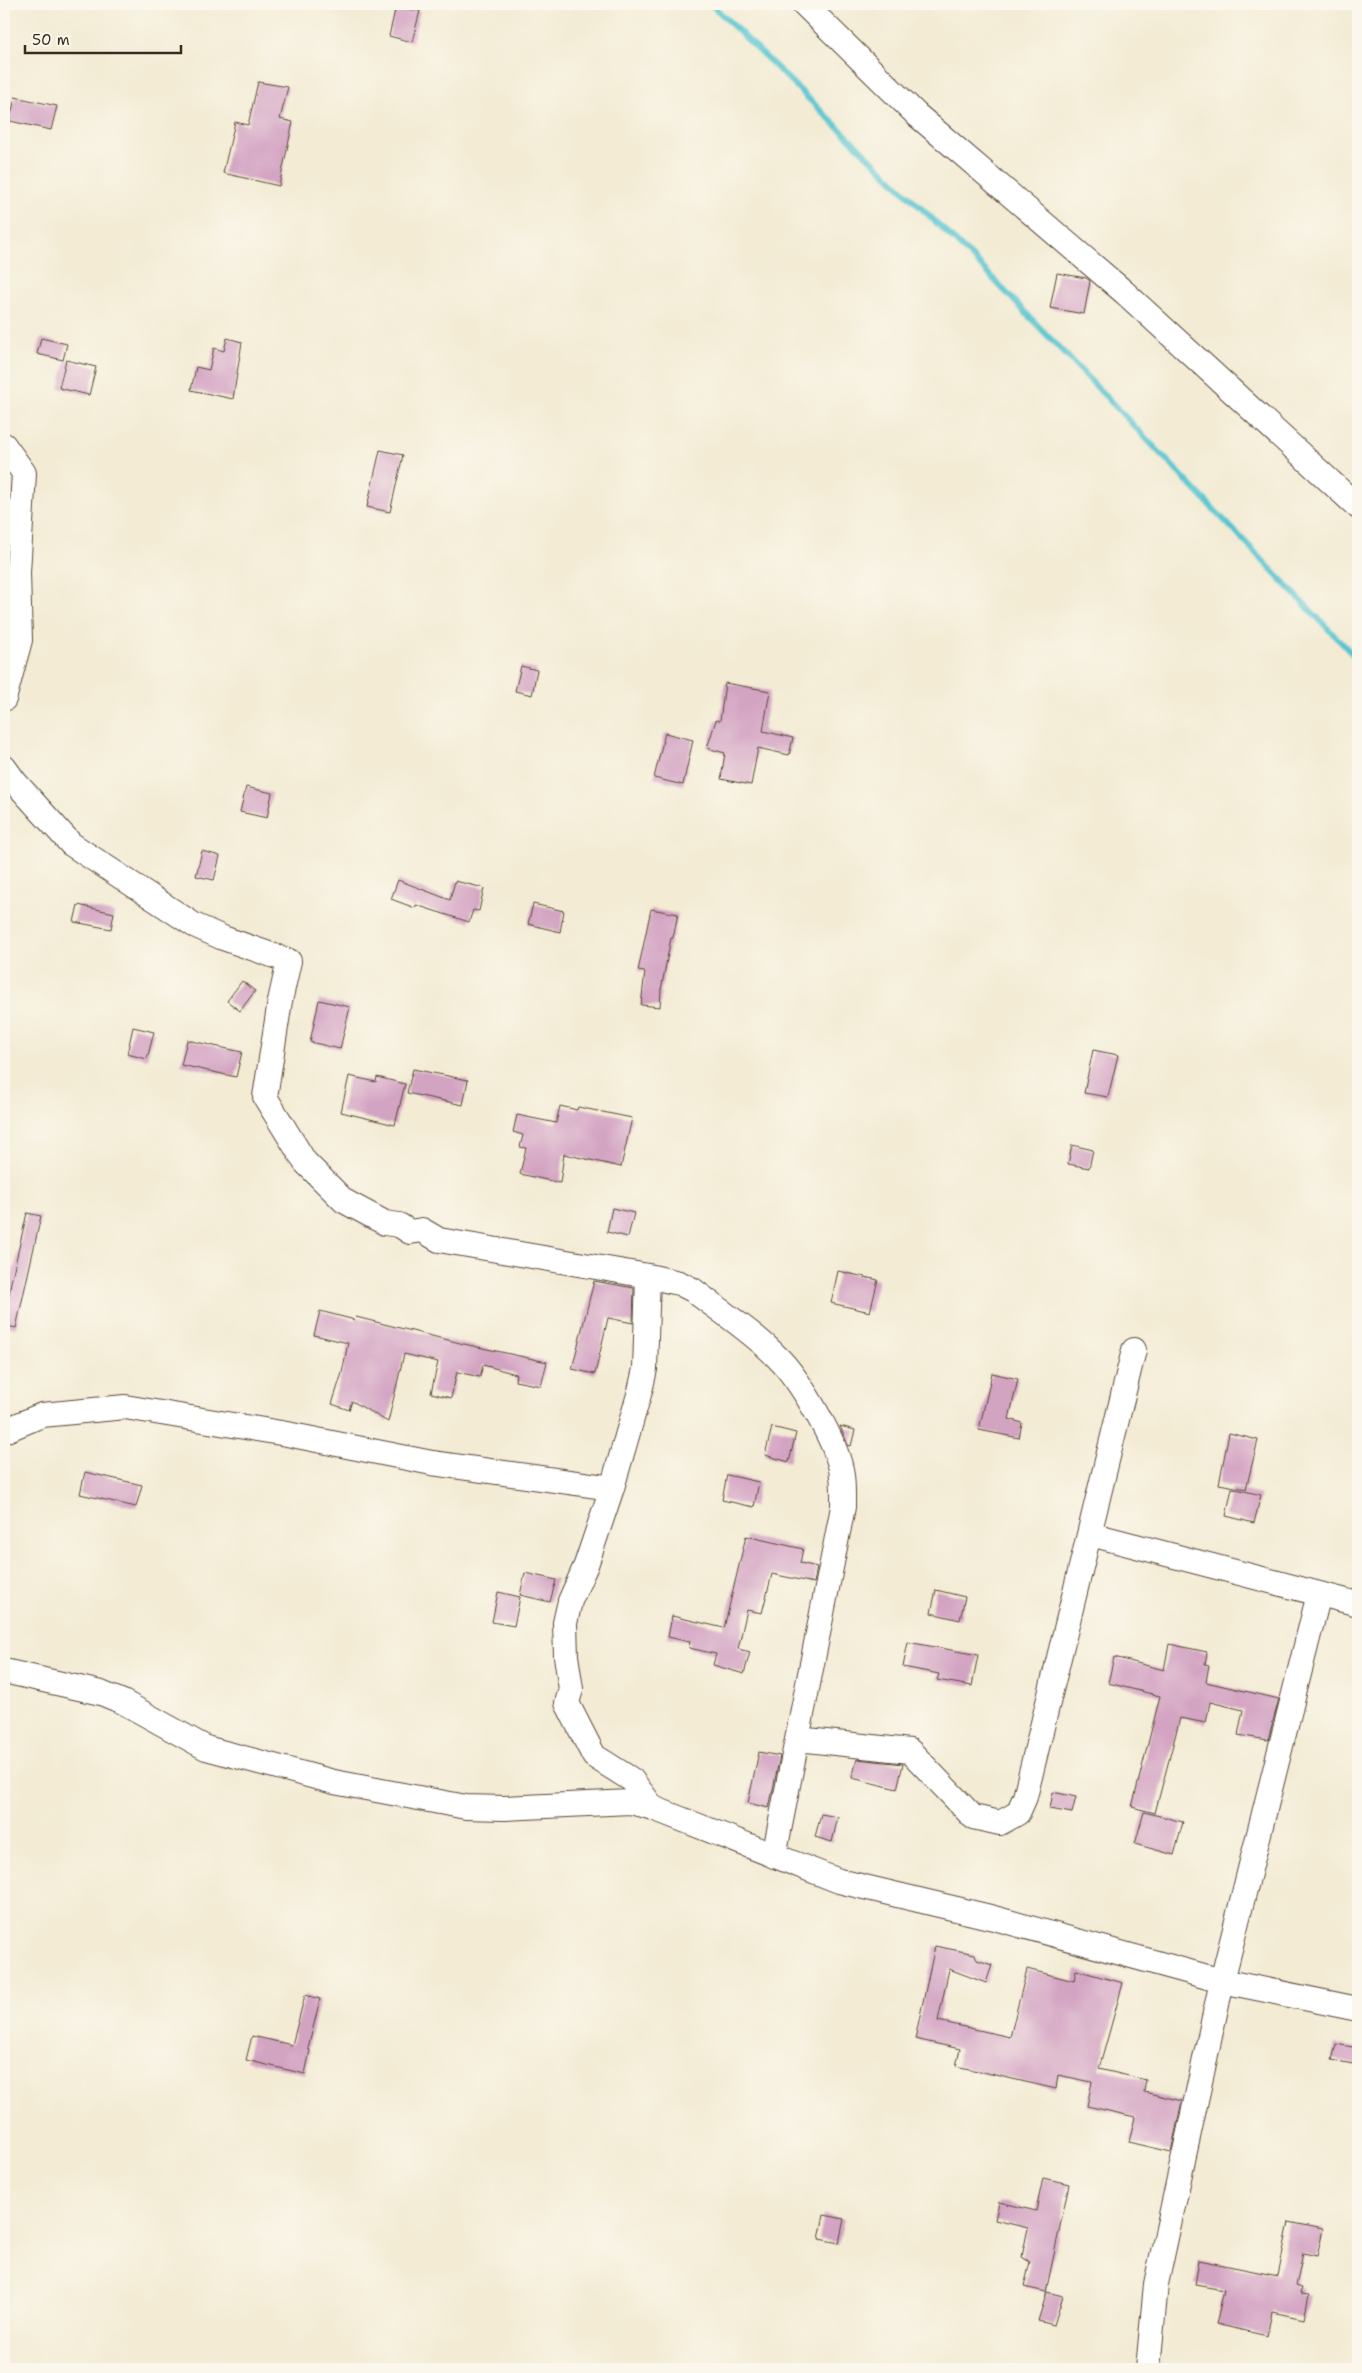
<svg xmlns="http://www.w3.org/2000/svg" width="1362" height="2373" font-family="'Shantell Sans',sans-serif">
	<rect width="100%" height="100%" fill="#fbf7ec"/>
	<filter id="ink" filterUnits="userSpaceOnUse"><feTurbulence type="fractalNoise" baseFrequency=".02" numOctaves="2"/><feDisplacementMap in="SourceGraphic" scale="10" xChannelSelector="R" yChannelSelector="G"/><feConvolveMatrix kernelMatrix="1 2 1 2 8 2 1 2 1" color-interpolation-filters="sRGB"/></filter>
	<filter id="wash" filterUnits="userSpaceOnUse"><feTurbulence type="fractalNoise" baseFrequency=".0096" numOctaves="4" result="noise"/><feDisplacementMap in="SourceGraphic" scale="20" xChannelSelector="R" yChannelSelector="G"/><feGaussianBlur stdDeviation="1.12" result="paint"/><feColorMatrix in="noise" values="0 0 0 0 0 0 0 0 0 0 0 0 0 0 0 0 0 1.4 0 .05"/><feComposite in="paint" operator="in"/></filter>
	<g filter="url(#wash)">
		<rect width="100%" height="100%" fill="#f3ebd4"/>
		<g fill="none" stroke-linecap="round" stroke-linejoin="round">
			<path stroke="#57c4d0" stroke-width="6" d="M 711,4 L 980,265 L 1358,660"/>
		</g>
		<g id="blocks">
			<path fill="#d3a3c2" d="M 396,6 L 420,11 L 412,42 L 389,36 Z
				M 258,82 L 288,87 L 280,119 L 293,122 L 279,186 L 223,173 L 235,122 L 248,125 Z
				M 15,97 L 57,106 L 51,130 L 10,121 Z
				M 1057,273 L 1086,278 L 1090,281 L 1084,314 L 1050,308 Z
				M 41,338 L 67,344 L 63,360 L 37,354 Z
				M 227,338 L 242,342 L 233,399 L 191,390 L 196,367 L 209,370 L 214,348 L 224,351 Z
				M 66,360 L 96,367 L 89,395 L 59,388 Z
				M 380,450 L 403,455 L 390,512 L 367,507 Z
				M 521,666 L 537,670 L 532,695 L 515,691 Z
				M 725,683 L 770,691 L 763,731 L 793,738 L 789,755 L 758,748 L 751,785 L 721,779 L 725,753 L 707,748 L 716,720 L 720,721 Z
				M 665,733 L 693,740 L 683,785 L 654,778 Z
				M 246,787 L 272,793 L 267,818 L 240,812 Z
				M 202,851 L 220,856 L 214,880 L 196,876 Z
				M 398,880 L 450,900 L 455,881 L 484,888 L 479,911 L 473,910 L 469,922 L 416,905 L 415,908 L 391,899 Z
				M 533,904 L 564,911 L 560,932 L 528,924 Z
				M 78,905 L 114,913 L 111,929 L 74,922 Z
				M 651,909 L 678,914 L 673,938 L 671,938 L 661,990 L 660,1007 L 641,1005 L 645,972 L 638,971 Z
				M 242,981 L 255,991 L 240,1011 L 227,1001 Z
				M 319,1000 L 350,1007 L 340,1049 L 310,1042 Z
				M 133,1027 L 154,1032 L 147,1059 L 127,1054 Z
				M 187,1040 L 242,1052 L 236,1077 L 181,1065 Z
				M 1093,1050 L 1118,1055 L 1108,1097 L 1084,1093 Z
				M 413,1069 L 468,1080 L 463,1105 L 407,1093 Z
				M 349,1076 L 376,1082 L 377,1077 L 405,1084 L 395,1125 L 341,1112 Z
				M 560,1106 L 577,1110 L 578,1107 L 632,1118 L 621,1167 L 564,1154 L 560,1183 L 520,1174 L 526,1148 L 520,1147 L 523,1135 L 513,1132 L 517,1115 L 556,1123 Z
				M 1072,1145 L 1093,1150 L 1089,1168 L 1068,1164 Z
				M 612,1208 L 634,1213 L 628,1237 L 607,1232 Z
				M 27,1213 L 41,1216 L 16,1328 L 4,1325 L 11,1282 Z
				M 838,1271 L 878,1280 L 870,1312 L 831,1303 Z
				M 594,1281 L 634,1288 L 633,1323 L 608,1318 L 595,1374 L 572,1369 Z
				M 320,1311 L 355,1320 L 356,1317 L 464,1344 L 547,1362 L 541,1386 L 515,1381 L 516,1374 L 483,1365 L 480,1377 L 457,1372 L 451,1398 L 431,1393 L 438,1362 L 404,1354 L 388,1422 L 352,1401 L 349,1410 L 332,1404 L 342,1373 L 348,1343 L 314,1335 Z
				M 992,1373 L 1018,1379 L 1009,1419 L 1022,1423 L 1019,1438 L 979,1430 Z
				M 840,1426 L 855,1430 L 851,1446 L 848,1445 Z
				M 772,1427 L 796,1433 L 789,1462 L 765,1455 Z
				M 1229,1433 L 1258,1440 L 1246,1489 L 1219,1484 Z
				M 85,1472 L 142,1485 L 136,1507 L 80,1494 Z
				M 727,1475 L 759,1482 L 754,1507 L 722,1500 Z
				M 1232,1488 L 1261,1495 L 1254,1523 L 1226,1516 Z
				M 746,1536 L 803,1549 L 800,1563 L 817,1567 L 814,1583 L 772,1574 L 762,1613 L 747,1610 L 738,1649 L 750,1652 L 744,1674 L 713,1665 L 716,1654 L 689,1648 L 690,1642 L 668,1637 L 672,1616 L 724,1628 Z
				M 525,1573 L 556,1580 L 550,1602 L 520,1595 Z
				M 936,1590 L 965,1597 L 960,1620 L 931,1613 Z
				M 498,1592 L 520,1597 L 514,1626 L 492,1622 Z
				M 908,1642 L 978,1655 L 972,1686 L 937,1680 L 939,1674 L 903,1667 Z
				M 1169,1644 L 1207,1652 L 1205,1664 L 1209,1665 L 1206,1682 L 1279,1699 L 1268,1740 L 1238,1735 L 1243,1710 L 1210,1702 L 1206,1723 L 1180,1718 L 1155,1813 L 1132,1807 L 1160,1696 L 1108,1683 L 1114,1657 L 1164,1670 Z
				M 759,1752 L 780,1756 L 769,1808 L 748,1803 Z
				M 857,1759 L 903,1764 L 897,1789 L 852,1778 Z
				M 1053,1792 L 1076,1797 L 1072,1813 L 1050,1809 Z
				M 1144,1812 L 1183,1822 L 1174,1855 L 1135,1844 Z
				M 821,1814 L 838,1817 L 832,1842 L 815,1837 Z
				M 935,1946 L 975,1954 L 977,1960 L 992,1965 L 986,1983 L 949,1969 L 938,2021 L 1010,2037 L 1027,1969 L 1074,1981 L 1076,1970 L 1123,1983 L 1099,2069 L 1146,2080 L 1144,2092 L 1182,2101 L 1171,2152 L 1129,2142 L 1135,2117 L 1087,2106 L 1092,2082 L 1058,2075 L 1056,2089 L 956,2066 L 960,2049 L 915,2039 Z
				M 305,1995 L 320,1999 L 308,2049 L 310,2050 L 305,2074 L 246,2060 L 252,2036 L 292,2045 Z
				M 1336,2044 L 1358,2048 L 1358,2065 L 1332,2060 Z
				M 1043,2178 L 1069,2184 L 1046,2292 L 1024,2287 L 1030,2262 L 1022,2257 L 1028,2228 L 995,2220 L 999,2202 L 1036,2211 Z
				M 824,2215 L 844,2219 L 839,2243 L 819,2239 Z
				M 1289,2222 L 1323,2229 L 1317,2256 L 1303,2253 L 1296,2286 L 1302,2288 L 1300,2294 L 1309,2295 L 1304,2319 L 1272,2312 L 1267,2336 L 1216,2324 L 1224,2290 L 1195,2285 L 1199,2260 L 1278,2276 Z
				M 1047,2292 L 1063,2296 L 1054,2325 L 1038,2321 Z"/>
		</g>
	</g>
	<g filter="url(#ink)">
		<use href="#blocks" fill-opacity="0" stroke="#574739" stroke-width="1"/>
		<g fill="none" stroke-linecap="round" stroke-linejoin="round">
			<defs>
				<path id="minor" d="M 804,4 L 917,115 L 1124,292 L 1358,507
					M 4,445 L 24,473 L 18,573 L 20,640 L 4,699
					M 4,767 L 15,782 L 71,844 L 194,925 L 223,938 L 289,961 L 280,1001 L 265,1097 L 305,1162 L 344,1201 L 385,1223 L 399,1225 L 410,1232 L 422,1230 L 439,1240 L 648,1276 L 679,1283 L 693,1290 C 720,1311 754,1333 777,1357 C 799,1378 832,1435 840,1465 C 844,1479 843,1493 843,1507 L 774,1856
					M 648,1276 L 645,1369 L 640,1391 L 612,1488 L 586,1565 L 570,1601 L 565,1623 L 566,1656 L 571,1689 L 567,1703 L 594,1756 L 632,1780 L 653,1808
					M 4,1431 L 42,1415 L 125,1407 L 287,1434 L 432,1463 L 612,1488
					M 1090,1534 L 1358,1604
					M 4,1671 L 101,1693 L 123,1702 L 206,1748 L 334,1782 L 466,1807 L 504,1808 L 630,1802 L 653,1808 L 839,1881 L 994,1918 L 1222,1981 L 1358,2009
					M 798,1739 L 910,1751 L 973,1817 L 1000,1823 L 1018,1813 L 1025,1797 L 1134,1350
					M 1148,2369 L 1156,2284 L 1222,1981 L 1319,1594"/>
			</defs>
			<use href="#minor" stroke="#574739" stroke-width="26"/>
			<use href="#minor" stroke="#fff" stroke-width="24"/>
		</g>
	</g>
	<rect width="1362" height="2373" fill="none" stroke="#fbf7ec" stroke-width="20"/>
	<path d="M25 45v8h156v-8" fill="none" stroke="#3b2a1e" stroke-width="2.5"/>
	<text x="32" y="45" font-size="15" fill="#3b2a1e" stroke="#fbf7ec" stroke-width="4" paint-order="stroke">50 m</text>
</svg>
